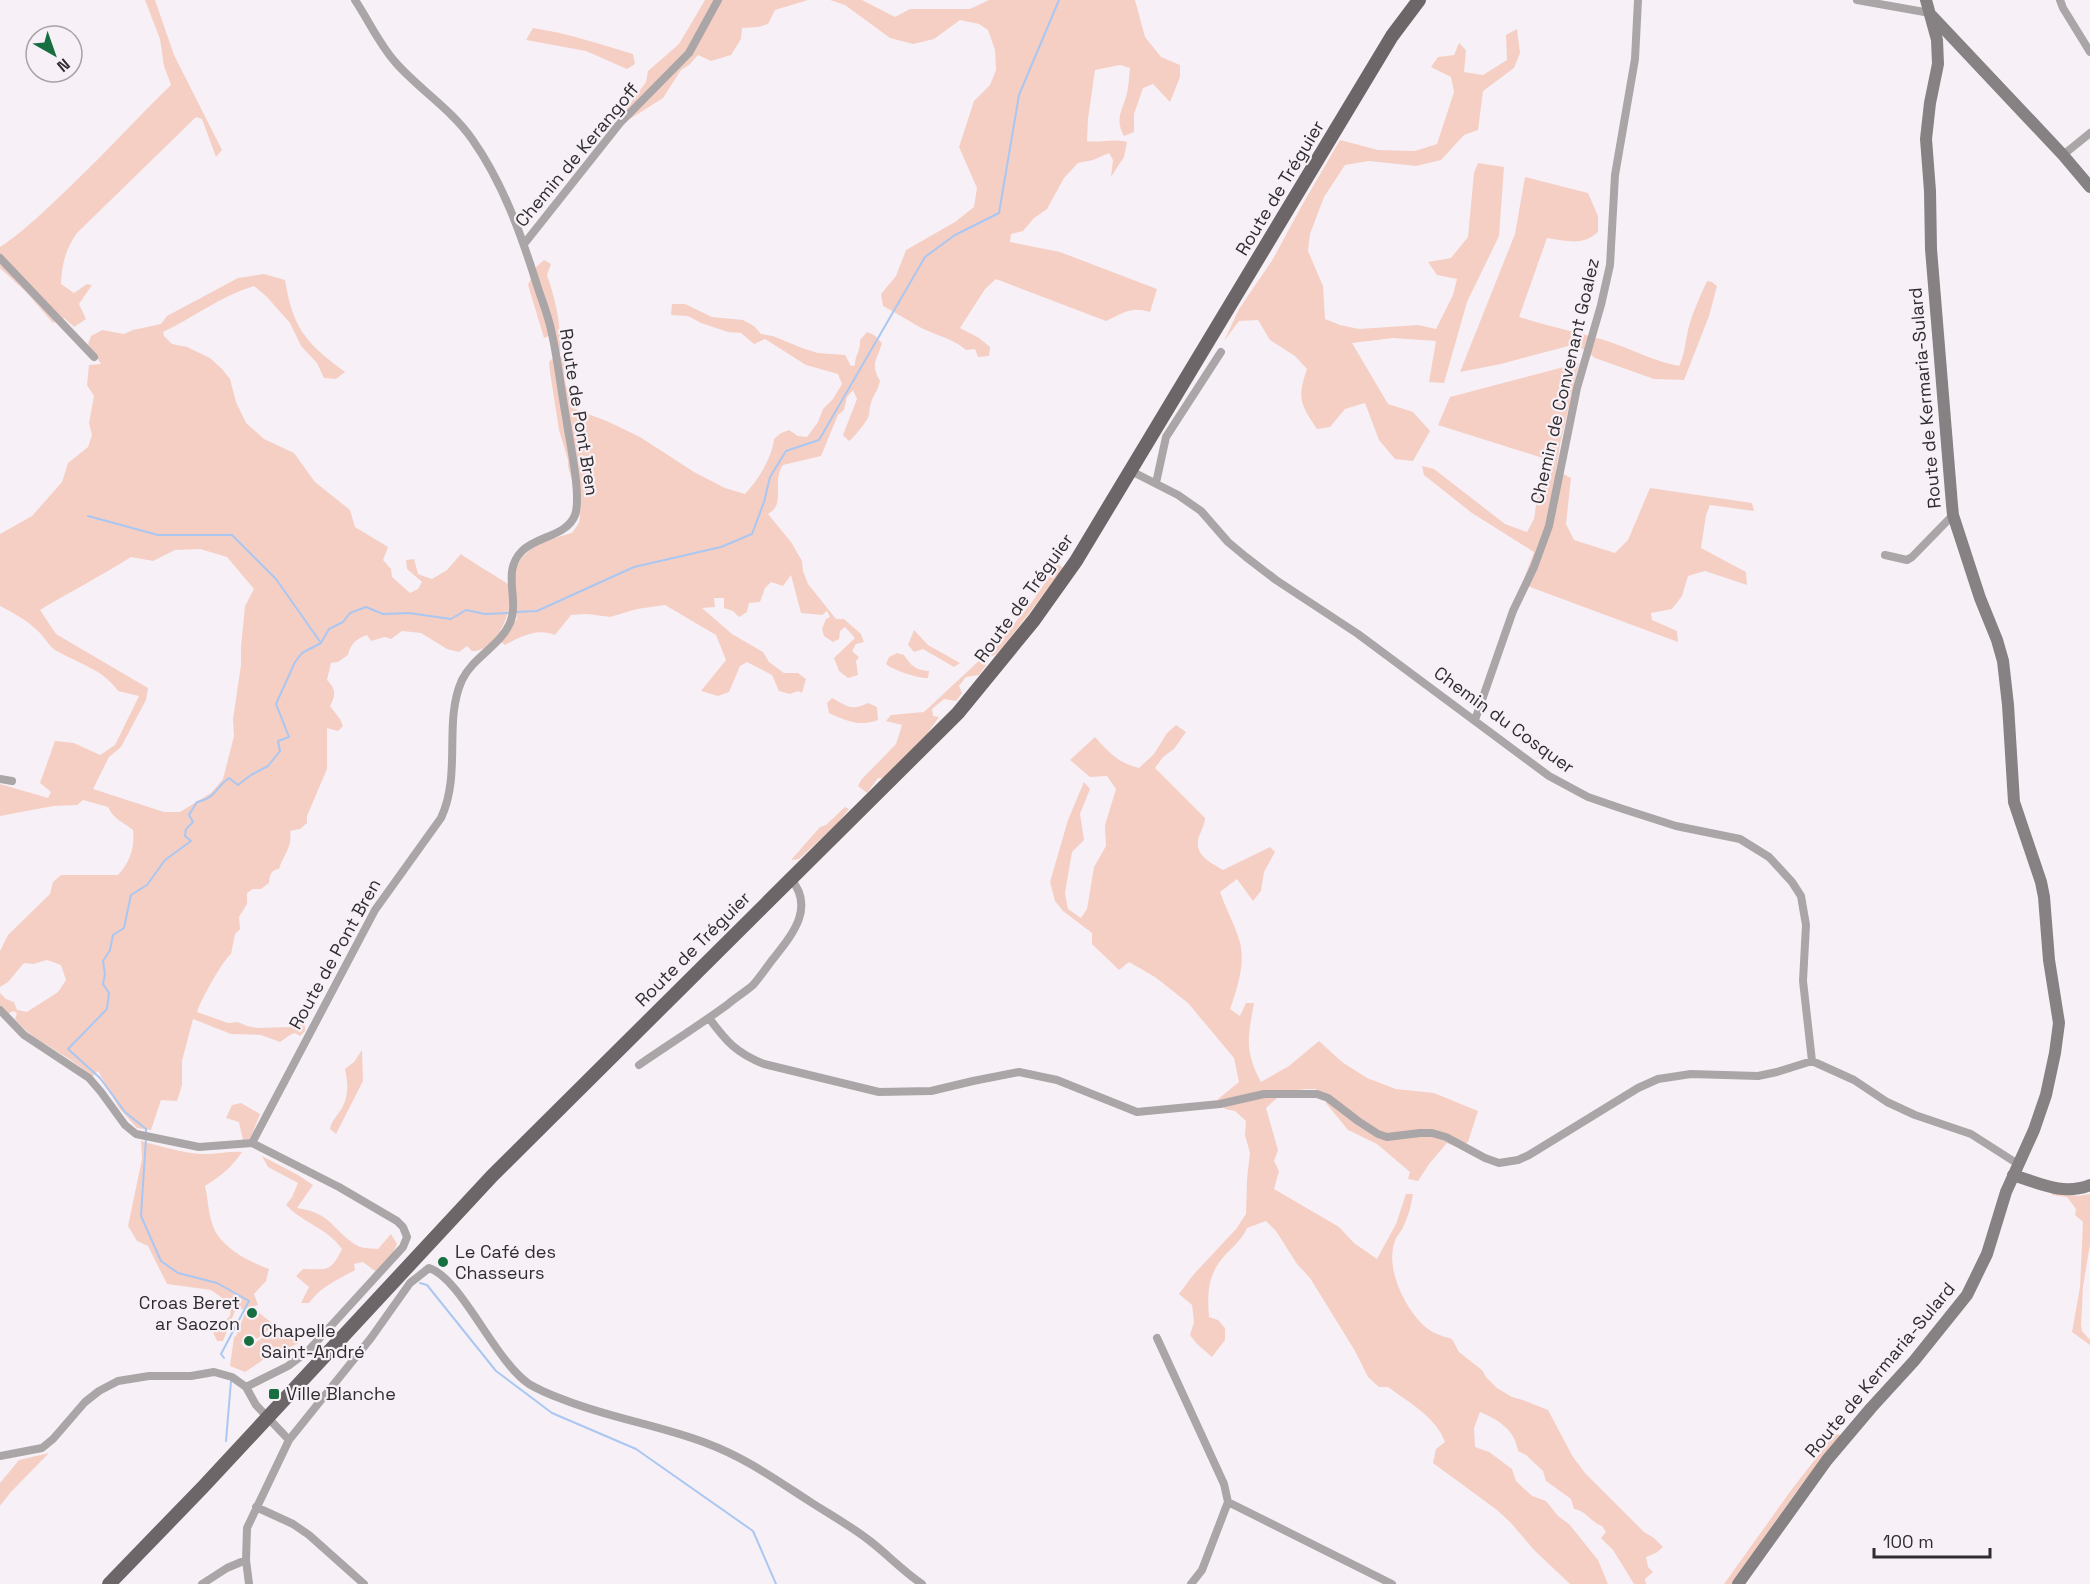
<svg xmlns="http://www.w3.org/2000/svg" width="2090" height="1584" font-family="'Space Grotesk',sans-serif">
	<rect width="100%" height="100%" fill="#f7f1f7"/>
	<path fill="#f5cfc4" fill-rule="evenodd" d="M 145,0 L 155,0 L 174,55 L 222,150 L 216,157 L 202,119 L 196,117 L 77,233 C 65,250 62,264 61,284 L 74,293 L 87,284 L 92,285 L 79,304 L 86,319 L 74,327 L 64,318 L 53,323 L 26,292 L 0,268 L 0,247 C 21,233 38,217 57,199 C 96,163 132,123 171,85 L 164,66 L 160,39 Z
		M 705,0 L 808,0 L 775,10 L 768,24 L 758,27 L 742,28 L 741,39 L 731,55 L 711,61 L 698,55 L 689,65 L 681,70 L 663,98 L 630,119 L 622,115 L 646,82 L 648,71 L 679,44 Z
		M 830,0 L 862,0 L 895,17 L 910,9 L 970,9 L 989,0 L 1135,0 L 1145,37 L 1161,57 L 1180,65 L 1180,77 L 1170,102 L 1153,84 L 1143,88 L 1134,114 L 1134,132 L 1124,136 C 1114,118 1123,110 1127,93 C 1129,85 1129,76 1130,68 L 1120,65 L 1095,70 L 1088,119 L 1087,141 C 1101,143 1113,138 1127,142 L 1124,157 L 1111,177 L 1113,160 L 1109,153 L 1093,160 L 1078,163 L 1064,178 L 1047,209 L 1034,218 L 1023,231 L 1011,234 L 1010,242 L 1060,252 L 1157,289 L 1150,312 C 1130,306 1124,313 1106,321 L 996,279 L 985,289 L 960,328 L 979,338 L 990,347 L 989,356 L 978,357 L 975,349 L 966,350 C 951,337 933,335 916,325 C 905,319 895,312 883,306 L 881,294 L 896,276 L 906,250 L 955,222 L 974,207 L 977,188 L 959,147 L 974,101 L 990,85 L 996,70 L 995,50 L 988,30 L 979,24 L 960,20 L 934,39 L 913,44 L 890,38 L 845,5 Z
		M 533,28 C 567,33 600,44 633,54 L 635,64 L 627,69 L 586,51 L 526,40 Z
		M 1517,29 L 1520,53 L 1514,68 L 1483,91 L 1478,130 L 1464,135 L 1441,160 L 1416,166 L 1369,161 L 1345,165 L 1324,197 L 1310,234 L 1308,251 L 1323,286 L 1325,319 L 1340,325 L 1359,329 L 1418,325 L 1436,329 L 1453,295 L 1457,279 L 1437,275 L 1428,262 L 1451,258 L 1468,237 L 1474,173 L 1478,163 L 1504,167 L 1499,236 L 1467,302 L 1444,383 L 1429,382 L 1436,341 L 1393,338 L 1352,343 L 1388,404 L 1413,412 L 1430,431 L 1413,461 L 1395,459 L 1379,440 L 1365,403 L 1345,409 L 1330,427 L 1317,429 C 1300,404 1297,398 1307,369 L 1295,356 L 1270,340 L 1258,320 L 1239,321 L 1224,341 L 1239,309 L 1273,259 L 1301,207 L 1340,140 L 1378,150 L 1415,151 L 1437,144 L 1454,92 L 1451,77 L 1431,67 L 1438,57 L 1454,55 L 1459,43 L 1466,50 L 1464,72 L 1483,75 L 1507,60 L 1506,35 Z
		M 1525,177 L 1588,193 L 1598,216 L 1598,232 C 1583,246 1567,241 1547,238 L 1519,317 C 1547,326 1576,332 1604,340 C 1630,348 1653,361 1679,366 C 1685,354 1685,343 1688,330 C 1692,313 1700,297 1707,281 L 1712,282 L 1717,286 L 1709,316 L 1684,380 L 1654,379 L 1595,358 L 1576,344 L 1501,364 L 1460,372 L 1515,234 Z
		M 544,260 L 551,264 L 547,275 C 556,301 562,328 560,356 L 565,360 C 564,374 563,385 572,395 L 570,407 L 609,422 L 640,437 L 694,472 L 725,488 L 745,494 C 758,480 772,458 774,439 L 781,433 L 789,430 L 798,436 L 807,437 L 818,422 L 823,409 L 833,399 L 842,384 L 838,374 L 806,365 L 765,339 L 754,344 L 741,333 L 728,332 L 701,323 L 688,316 L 671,315 L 672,304 L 685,304 L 712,317 L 743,320 L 754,326 L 761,334 L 773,336 L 802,348 L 818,353 L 845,355 L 851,366 L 855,365 C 855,355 861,350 860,340 L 867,332 L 874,335 L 882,343 C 877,360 870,364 880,381 C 878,391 873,395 871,403 C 869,408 870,413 868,418 C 865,423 854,438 849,441 L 843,435 L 857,399 L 853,390 L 847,397 L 844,410 L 838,415 L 821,456 L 783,465 C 773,480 782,497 775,508 C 773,511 770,512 768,514 L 791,542 L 802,561 L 803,571 L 808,584 L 836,619 L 844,619 L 861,634 L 864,642 L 856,644 L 852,651 L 859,657 L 856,661 L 858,675 L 848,678 L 839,671 L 834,658 L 855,638 L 845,627 L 840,631 L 839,639 L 833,642 L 824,636 L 822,629 L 826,619 L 830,617 L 827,611 L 822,615 L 801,613 L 791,575 L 783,586 L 771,582 L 765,588 L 760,602 L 749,603 L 747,612 L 739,617 L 733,611 L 724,608 L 724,598 L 714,598 L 715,607 L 702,608 L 732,634 L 763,652 L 769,662 L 784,673 L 798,673 L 806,679 L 802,693 L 798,691 L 790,694 L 779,691 L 772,675 L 747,662 L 740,666 L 729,692 L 718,696 L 701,691 L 726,660 L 716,635 L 665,605 L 637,609 L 610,617 L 587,614 L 571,615 L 555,635 C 537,628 522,636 505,645 L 500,641 L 517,619 C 516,605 512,589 514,576 C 518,548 549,539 572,533 L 579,523 L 580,516 L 574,509 L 574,488 L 568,466 L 568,460 L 559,430 L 550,372 L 549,362 L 554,357 L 554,334 L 544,338 L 528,285 L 536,267 Z
		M 264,274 L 285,280 C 293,329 306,343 345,372 L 336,379 L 324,378 L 317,363 L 301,346 L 290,323 L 266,296 L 254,286 C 221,296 194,317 163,332 L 164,336 L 172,344 L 187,347 L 210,358 L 222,369 L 230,379 L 236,402 L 246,423 L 264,439 L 294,453 L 315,482 L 350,510 L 355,527 L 388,547 L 383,560 L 391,569 L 392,577 L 410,593 L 418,589 L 422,582 L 407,569 L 406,560 L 414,559 L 418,574 L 432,579 L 447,570 L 461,554 C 467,559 506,582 508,584 C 517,605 497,653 472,651 L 467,646 L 459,652 L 447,649 L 421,633 L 402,631 L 391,639 L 385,637 L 371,641 L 367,635 C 356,639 351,643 348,655 L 338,662 L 331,663 L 327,680 C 336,689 336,695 330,706 L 340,719 L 343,726 L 338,731 L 327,728 L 327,769 L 307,816 L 307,823 L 300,829 L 290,831 C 293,847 283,855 279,869 C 270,870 270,876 269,883 L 261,889 L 253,889 L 247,893 L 247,904 L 239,917 L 240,929 L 235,934 L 231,954 C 223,960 200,1001 197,1012 L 228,1023 L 238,1022 L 247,1026 L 258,1028 L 290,1027 L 297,1023 L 305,1026 L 305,1031 L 300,1036 L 295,1033 L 290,1035 L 280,1042 L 261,1035 L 231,1034 L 193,1019 L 182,1061 L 182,1085 L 177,1101 L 161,1100 L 151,1130 L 137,1128 L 119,1108 L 98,1071 L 93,1076 C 82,1069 72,1060 61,1054 C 43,1042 29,1036 15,1019 L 17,1013 L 13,1011 L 8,1014 L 0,1005 L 0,993 L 6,999 L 14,1002 L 17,1010 L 27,1012 L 58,992 L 66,980 L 61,965 L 47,960 L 33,964 L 24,963 L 8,982 L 0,987 L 0,951 L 8,935 L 50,894 L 53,882 L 61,875 L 118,875 C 130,862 135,847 133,830 C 122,821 114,820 108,807 L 83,800 L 77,805 L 53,806 L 0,816 L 0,784 L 48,798 L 51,792 L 40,783 L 55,741 L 74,743 L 100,755 L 115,745 L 139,696 L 118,691 C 103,669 77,663 55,650 C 49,646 45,638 39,632 C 28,621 14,613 0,606 L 0,534 L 32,516 L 62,482 L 68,463 L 88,447 L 92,435 L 89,423 L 94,396 L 87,385 L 89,365 L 101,364 L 88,344 L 91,336 L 102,330 L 124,334 L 133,330 L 161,324 L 167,316 L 238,278 ZM 200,549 L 227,557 L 254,589 L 245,606 L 241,647 L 241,665 L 233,719 L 234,736 L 223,779 L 211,793 L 180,812 L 164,812 L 93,789 L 109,757 L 121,747 L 146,700 L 148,688 L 56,634 L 40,610 C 70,592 101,576 131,557 L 153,561 L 175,550 Z
		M 1579,363 L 1560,445 L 1556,470 L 1571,478 L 1566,524 L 1574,540 L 1615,553 L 1628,540 L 1650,488 L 1752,503 L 1754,511 L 1710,505 L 1706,515 L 1701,548 L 1746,572 L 1747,585 L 1705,571 L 1688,576 L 1682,596 L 1672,609 L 1651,613 L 1652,620 L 1677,631 L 1678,642 L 1522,584 L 1534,552 L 1472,513 L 1424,475 L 1422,466 L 1434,469 L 1505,524 L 1527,532 L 1534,519 L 1543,458 L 1438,425 L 1450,397 Z
		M 1058,564 L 1063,568 L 1058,576 L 1002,648 L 995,655 L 988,657 L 986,665 L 979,675 L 966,677 L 959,686 L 962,693 L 956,701 L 944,699 L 932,709 L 933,716 L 939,717 L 927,734 L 883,778 L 878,778 L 867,793 L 858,786 L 861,780 L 896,744 L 902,725 L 886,721 L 891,715 L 924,712 L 998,643 L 1032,602 Z
		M 914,630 L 928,645 L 960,663 L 954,667 L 923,649 L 914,652 L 908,645 Z
		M 897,653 L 904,655 C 911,666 916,670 929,671 L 928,678 C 920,679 892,670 886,664 L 889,657 Z
		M 832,698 C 846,705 850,712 868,703 L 877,707 L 878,720 C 860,727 846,721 829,713 L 827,703 Z
		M 1176,725 L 1186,732 L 1174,749 L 1163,757 L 1155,768 L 1205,818 C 1204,829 1198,835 1198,842 C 1196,856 1213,864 1223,870 L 1270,847 L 1275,852 L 1264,872 L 1261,891 L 1253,901 L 1237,879 L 1220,892 C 1225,907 1233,921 1238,936 C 1247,960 1238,986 1230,1009 L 1240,1016 L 1246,1003 L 1254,1003 C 1248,1037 1244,1050 1261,1082 L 1289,1066 L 1319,1041 L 1342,1062 L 1367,1078 L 1396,1089 L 1434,1093 L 1478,1111 L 1468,1142 L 1459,1148 L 1447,1143 L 1429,1164 L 1418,1181 L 1408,1179 L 1410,1172 L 1377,1144 L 1348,1130 L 1326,1103 L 1326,1099 L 1316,1089 C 1292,1089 1283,1091 1266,1108 L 1278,1150 L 1274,1161 L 1279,1171 L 1274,1189 L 1339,1227 L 1354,1243 L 1377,1259 L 1396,1224 L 1406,1194 L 1413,1194 C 1411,1205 1409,1215 1404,1225 C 1402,1231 1397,1235 1395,1241 C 1385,1268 1404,1306 1423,1325 C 1432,1333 1441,1336 1452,1339 L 1459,1352 L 1482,1370 L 1486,1377 L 1497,1388 L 1512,1397 L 1523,1400 L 1548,1410 L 1573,1457 L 1585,1473 L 1644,1532 L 1654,1538 L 1663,1547 L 1656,1553 L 1646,1557 L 1648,1567 L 1653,1572 L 1645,1579 L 1646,1584 L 1634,1584 L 1613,1550 L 1601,1538 L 1606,1532 L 1602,1526 C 1589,1521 1587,1511 1574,1509 L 1571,1499 L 1546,1481 L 1543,1471 L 1526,1455 L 1518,1451 C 1515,1430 1499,1420 1480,1412 L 1474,1428 L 1475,1447 L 1489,1452 L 1512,1469 L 1516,1481 L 1532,1496 L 1546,1501 L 1558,1516 L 1569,1524 L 1598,1560 L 1608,1584 L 1570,1584 L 1535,1551 L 1511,1523 L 1497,1510 L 1433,1463 L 1436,1449 L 1445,1442 C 1436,1417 1408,1402 1388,1387 L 1379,1387 L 1368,1377 L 1355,1351 L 1310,1278 L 1297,1264 L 1276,1231 L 1266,1221 L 1247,1228 C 1242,1239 1235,1245 1226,1254 C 1208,1273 1207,1292 1209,1317 L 1218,1320 L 1225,1328 L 1225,1340 L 1212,1357 L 1197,1344 L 1190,1335 L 1194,1322 L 1192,1305 L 1179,1294 L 1194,1274 L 1236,1229 L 1246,1214 L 1247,1179 L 1250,1153 L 1245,1135 L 1246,1121 L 1235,1111 L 1225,1109 L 1217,1100 L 1239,1082 L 1234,1058 L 1188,1003 L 1155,977 L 1129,962 L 1119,970 L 1092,944 L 1092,933 L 1063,911 L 1055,901 L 1050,882 L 1068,820 L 1084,782 L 1090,789 L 1080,814 L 1084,840 L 1072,852 L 1065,893 L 1068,909 L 1081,918 L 1087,909 L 1094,867 L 1106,846 L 1105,825 L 1116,789 L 1107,776 L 1090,777 L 1070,760 L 1095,737 C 1109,753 1119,763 1139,768 L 1154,754 L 1167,733 Z
		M 845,807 L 849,809 L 837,824 L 799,859 L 791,860 L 820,827 L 826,825 Z
		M 362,1050 L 363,1081 L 336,1134 L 330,1129 C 332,1120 337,1116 342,1108 C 349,1095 348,1083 345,1069 L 354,1062 Z
		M 241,1103 L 260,1114 L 250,1139 L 243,1140 L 239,1122 L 226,1118 L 232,1105 Z
		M 141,1141 C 160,1146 189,1155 208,1154 C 220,1154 230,1151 242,1152 C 232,1167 221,1176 205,1186 C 208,1198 208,1211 212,1223 C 218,1246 249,1262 269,1269 L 266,1281 L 254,1294 L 258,1305 L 252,1307 L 273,1324 L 272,1327 L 257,1339 L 251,1334 L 241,1343 L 245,1348 L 249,1347 L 275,1329 L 285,1331 L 299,1343 L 266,1358 L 245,1372 L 230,1366 L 234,1337 L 236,1336 L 247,1308 L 235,1311 L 223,1341 L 217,1341 L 213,1332 L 230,1316 L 231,1304 L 211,1290 L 167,1284 L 148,1246 L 137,1241 L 128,1226 L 142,1159 Z
		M 262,1156 L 298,1175 L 313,1185 L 297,1208 C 333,1213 332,1231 358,1246 C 363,1249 372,1248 378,1249 L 391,1234 L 397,1244 C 392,1255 387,1267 375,1271 L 363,1262 L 354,1264 L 355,1270 C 336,1281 323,1285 309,1303 L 301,1303 L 309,1287 L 296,1276 L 303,1269 C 328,1269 330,1273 342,1249 C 327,1228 303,1223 286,1205 L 292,1197 L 298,1183 L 268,1167 Z
		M 2052,1192 L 2078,1196 L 2090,1194 L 2090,1244 L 2083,1287 L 2081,1325 L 2082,1331 L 2090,1340 L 2090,1345 L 2072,1332 L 2080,1287 L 2083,1222 L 2075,1215 L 2076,1209 L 2067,1197 L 2052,1195 Z
		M 1835,1434 L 1841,1435 L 1794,1495 L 1732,1584 L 1724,1584 L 1792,1489 Z
		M 49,1453 L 10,1493 L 0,1506 L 0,1483 L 19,1460 Z"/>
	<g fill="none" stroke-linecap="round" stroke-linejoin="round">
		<path stroke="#aac7f2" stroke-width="2" d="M 88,516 L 158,535 L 232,535 L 276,579 L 321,643
			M 516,612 L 537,611 L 634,567 L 721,547 L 752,534 L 764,502 L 770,477 L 786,451 L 819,440 L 925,257 L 955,235 L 999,213 L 1019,95 L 1059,0
			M 146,1132 L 146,1129 L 125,1112 L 100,1078 L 68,1049 L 107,1009 L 109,993 L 103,984 L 105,974 L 103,961 L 110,950 L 113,935 L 124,928 L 131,895 L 147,885 L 165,860 L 191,841 L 185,836 L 186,829 L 193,822 L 189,815 L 197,802 C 216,798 215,788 229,778 L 238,785 L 251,775 L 268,766 L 280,751 L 278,741 L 289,737 L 276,704 L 295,662 L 302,653 L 321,643 L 329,629 L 343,622 L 350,613 L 366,607 L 383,614 L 409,613 L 451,619 L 466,610 L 485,614 L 509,613
			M 146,1138 L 141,1216 L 161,1261 L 178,1273 L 217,1283 L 249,1301 L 221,1354 L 224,1358
			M 420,1283 L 427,1285 L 496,1371 L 552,1413 L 636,1449 L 753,1531 L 776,1584
			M 226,1441 L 231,1381"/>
		<path stroke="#aaa6a7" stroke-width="8" d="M 1857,0 L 1930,13
			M 2060,0 L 2063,8 L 2090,52
			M 2063,155 L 2090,133
			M 524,244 L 620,123 L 689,53 L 718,0
			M 0,258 L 94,357
			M 1131,471 L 1178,495 L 1201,511 L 1228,542 L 1246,557 L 1276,580 L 1358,634 L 1549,776 L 1588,797 L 1623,809 L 1676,826 L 1740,839 L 1769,857 L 1792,882 L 1801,896 L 1806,925 L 1803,981 L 1812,1061
			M 1156,483 L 1166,437 L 1221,352
			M 1885,555 L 1907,560 L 1912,557 L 1953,515
			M 1475,720 L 1513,611 L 1534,567 L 1549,526 L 1577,388 L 1601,305 L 1610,265 L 1615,175 L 1635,59 L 1638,0
			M 0,779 L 12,781
			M 0,1010 L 24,1035 L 89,1078 L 101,1092 L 125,1125 L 136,1134 L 199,1147 L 252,1143 L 339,1187 L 397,1221 L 403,1227 L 407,1237 L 403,1247 L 308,1351 L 288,1366 L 246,1387
			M 709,1018 C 726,1041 736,1053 764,1064 L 879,1092 L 931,1091 L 973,1081 L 1019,1072 L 1057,1080 L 1137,1112 L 1220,1104 L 1264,1094 L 1317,1094 L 1328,1098 L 1358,1121 L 1378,1134 L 1387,1137 L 1420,1133 L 1432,1133 L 1446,1137 L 1485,1158 L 1499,1163 L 1518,1160 L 1529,1155 L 1638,1088 L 1658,1079 L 1691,1074 L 1758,1076 L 1777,1072 L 1812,1061 L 1854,1080 L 1887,1102 L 1915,1115 L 1971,1134 L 2018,1164
			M 639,1065 C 668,1045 698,1026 727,1005 C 735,998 745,992 753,985 C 760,977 766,968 773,959 C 792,935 816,907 790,878
			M 252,1143 L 375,910 L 441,818 C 462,773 443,722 462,680 C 473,657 500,646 510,623 C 520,599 501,572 522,551 C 537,536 567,536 575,515 C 582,495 569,440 566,417 C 561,390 558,361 552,334 C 549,317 542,301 537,285 C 521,234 503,183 472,139 C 451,109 420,90 396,63 C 379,44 369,21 355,0
			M 1157,1338 L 1224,1484 L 1228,1502
			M 289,1440 L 371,1338 L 410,1283 L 429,1268 C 461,1278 494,1360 529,1384 C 539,1390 551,1395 562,1399 C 609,1418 659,1425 706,1443 C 744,1457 775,1479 809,1501 C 829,1514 851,1526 870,1541 C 888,1555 903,1571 922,1584
			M 0,1456 L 42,1448 L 53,1439 L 85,1402 L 99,1391 L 118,1381 L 149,1376 L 191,1376 L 214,1372 L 232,1377 L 246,1387 L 256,1405 L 289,1440 L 247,1528 L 246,1560 L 249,1584
			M 256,1507 L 293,1524 L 309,1535 L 364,1584
			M 202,1584 L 227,1568 L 246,1560
			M 1191,1584 L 1202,1570 L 1228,1502 L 1392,1584"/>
		<path stroke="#868182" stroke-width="12" d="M 1932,16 L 2063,155 L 2090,187
			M 2013,1175 C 2039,1183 2063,1196 2090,1185
			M 1738,1584 L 1827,1460 L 1871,1408 L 1914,1361 L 1967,1295 L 1987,1254 L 2006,1192 L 2034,1130 L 2046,1095 L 2055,1053 L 2059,1023 L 2049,960 L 2044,897 L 2041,882 L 2014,802 L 2008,705 L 2003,661 L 1997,640 L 1980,598 L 1953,515 L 1952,505 L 1931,249 L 1930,191 L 1926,139 L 1930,103 L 1938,64 L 1937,40 L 1926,0"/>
		<path stroke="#6d6668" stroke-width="14" d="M 109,1584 L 203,1487 L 492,1176 L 958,713 L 1034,620 L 1076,561 L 1392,36 L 1419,0"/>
	</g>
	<g fill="#176e40" stroke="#f7f1f7" stroke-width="2">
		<circle cx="443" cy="1262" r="6"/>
		<circle cx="252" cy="1313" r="6"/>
		<circle cx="249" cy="1341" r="6"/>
		<rect x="268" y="1388" width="12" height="12" rx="3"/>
	</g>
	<g text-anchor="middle" stroke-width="4.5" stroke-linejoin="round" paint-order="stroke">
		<g font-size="18" fill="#302d30" stroke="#f7f1f7">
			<text transform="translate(577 155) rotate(-50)" y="6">Chemin de Kerangoff</text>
			<text transform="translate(1280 188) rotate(-59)" y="6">Route de Tréguier</text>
			<text transform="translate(1565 381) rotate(-77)" y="6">Chemin de Convenant Goalez</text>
			<text transform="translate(1925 398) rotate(-95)" y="6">Route de Kermaria-Sulard</text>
			<text transform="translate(579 412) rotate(81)" y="6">Route de Pont Bren</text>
			<text transform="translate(1024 598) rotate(-54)" y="6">Route de Tréguier</text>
			<text transform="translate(1504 720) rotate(36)" y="6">Chemin du Cosquer</text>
			<text transform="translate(693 949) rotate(-45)" y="6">Route de Tréguier</text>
			<text transform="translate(335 954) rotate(-61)" y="6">Route de Pont Bren</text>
			<text transform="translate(1880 1370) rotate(-50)" y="6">Route de Kermaria-Sulard</text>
		</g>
		<g font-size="18" fill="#302d30" stroke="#f7f1f7" text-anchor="start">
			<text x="455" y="1258">Le Café des<tspan x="455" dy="21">Chasseurs</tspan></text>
			<text x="240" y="1309" text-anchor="end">Croas Beret<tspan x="240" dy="21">ar Saozon</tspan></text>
			<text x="261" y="1337">Chapelle<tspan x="261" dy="21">Saint-André</tspan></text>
			<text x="286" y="1400">Ville Blanche</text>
		</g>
	</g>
	<g transform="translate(54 54) rotate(140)"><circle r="28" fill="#f7f1f7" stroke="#a7a3a7" stroke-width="1.5"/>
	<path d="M0-4.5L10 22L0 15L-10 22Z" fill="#176e40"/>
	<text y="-9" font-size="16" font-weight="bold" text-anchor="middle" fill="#302d30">N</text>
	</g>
	<path d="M1874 1548v9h116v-9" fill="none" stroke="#302d30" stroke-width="3"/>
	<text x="1883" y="1548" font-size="18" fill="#302d30" stroke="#f7f1f7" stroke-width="4.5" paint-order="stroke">100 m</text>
</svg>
